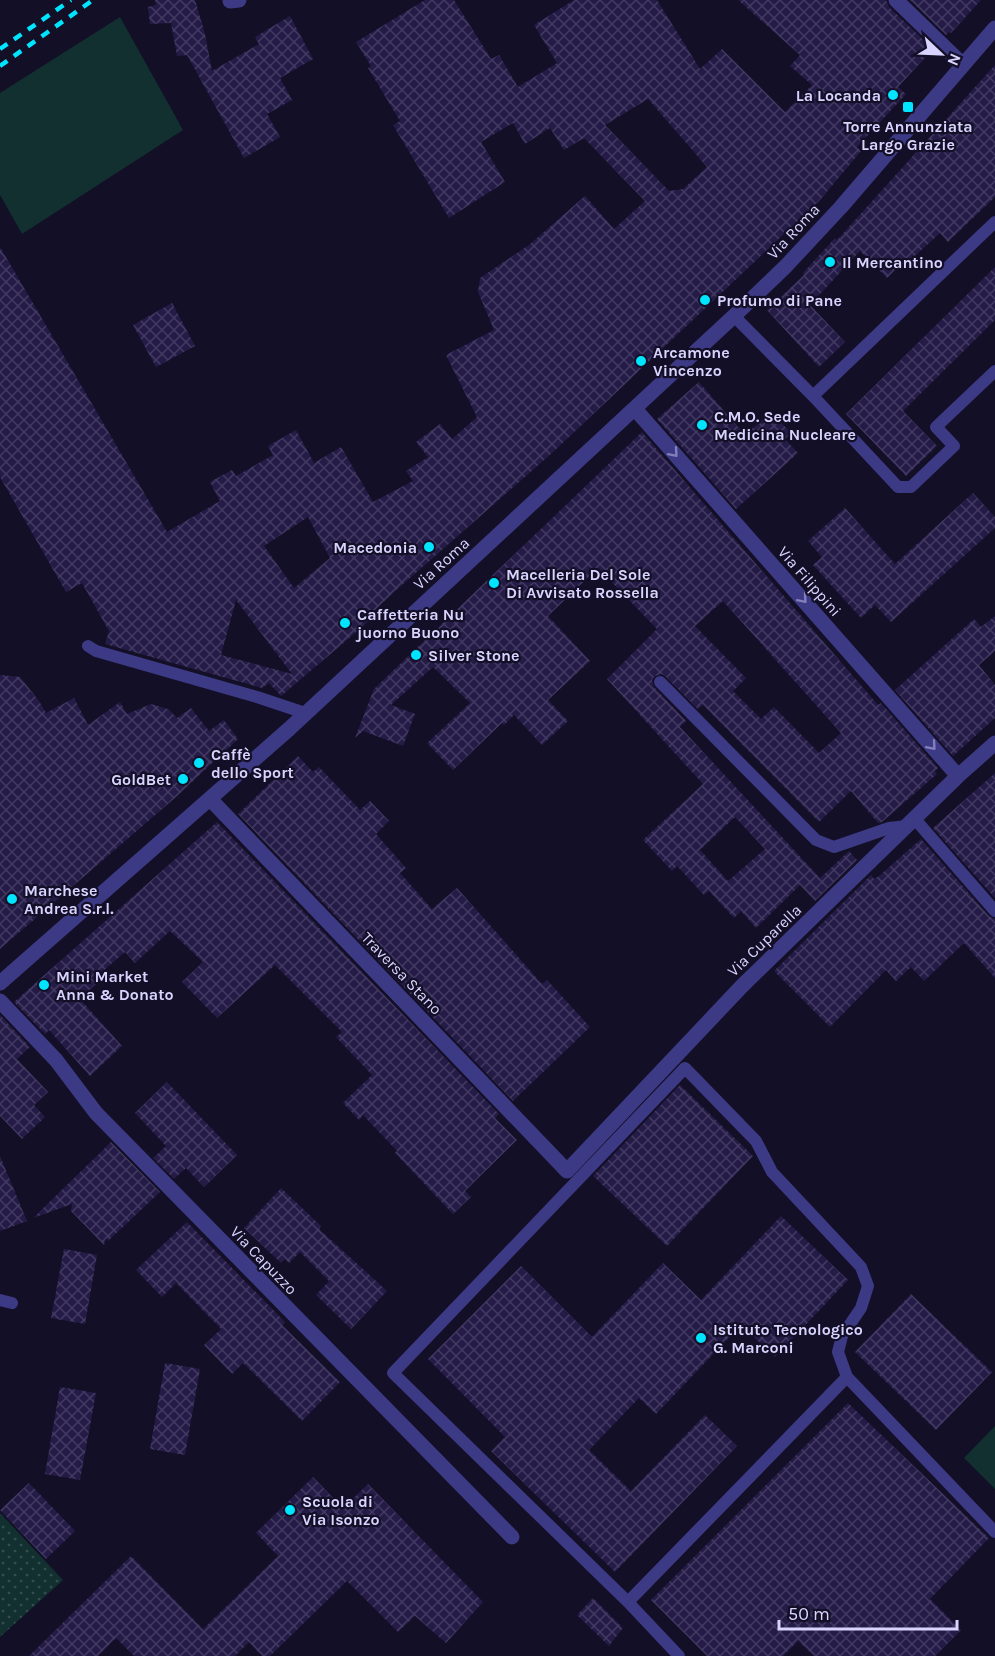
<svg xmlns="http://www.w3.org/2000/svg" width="995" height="1656" font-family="Karla,sans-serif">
	<defs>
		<pattern id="grass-dots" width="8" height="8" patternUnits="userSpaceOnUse" patternTransform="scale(1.5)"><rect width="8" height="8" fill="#12302f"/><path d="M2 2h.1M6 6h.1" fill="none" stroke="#344d4e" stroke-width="1.8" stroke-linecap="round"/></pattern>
		<pattern id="building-cross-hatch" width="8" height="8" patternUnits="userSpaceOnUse" patternTransform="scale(1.5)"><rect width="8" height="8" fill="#241b47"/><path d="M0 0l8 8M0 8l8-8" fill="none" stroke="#433b63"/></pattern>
	</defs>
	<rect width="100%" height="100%" fill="#130f26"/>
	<path fill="url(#grass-dots)" d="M 0,1513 L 63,1580 L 0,1637 Z"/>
	<path fill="#12302f" d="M 120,17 L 183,130 L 22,234 L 0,195 L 0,93 Z
		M 995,1426 L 995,1489 L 964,1458 Z"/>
	<path fill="url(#building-cross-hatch)" fill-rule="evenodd" d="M 155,0 L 195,0 L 205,34 L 212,71 L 259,44 L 255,37 L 290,16 L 313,59 L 280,78 L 292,100 L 267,114 L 280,137 L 244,158 L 187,55 L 177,56 L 171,23 L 150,24 L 148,7 L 156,5 Z
		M 425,0 L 454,0 L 491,59 L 499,55 L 518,87 L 557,63 L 534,25 L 574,0 L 657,0 L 700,69 L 722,49 L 785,112 L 812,85 L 790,66 L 800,55 L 738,0 L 886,0 L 889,7 L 933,49 L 898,87 L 906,94 L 857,147 L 861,151 L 820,200 L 552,453 L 393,593 L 374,611 L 376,614 L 361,628 L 281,696 L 269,683 L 262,688 L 105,644 L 109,631 L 82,583 L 66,592 L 0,477 L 0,247 L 167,532 L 220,501 L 210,482 L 232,470 L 236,476 L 273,455 L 268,446 L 296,430 L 314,463 L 341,447 L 373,502 L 413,481 L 406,471 L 428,457 L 416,442 L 440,424 L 452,439 L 477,417 L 446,355 L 494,330 L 478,292 L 480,278 L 529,245 L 585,196 L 614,229 L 645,201 L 584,138 L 564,150 L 550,128 L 525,144 L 513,123 L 481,142 L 505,182 L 449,218 L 393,125 L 400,121 L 368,68 L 371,66 L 356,42 ZM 648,99 L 707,167 L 683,189 L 669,191 L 605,125 ZM 308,517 L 330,558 L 294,588 L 264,546 ZM 236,600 L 292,674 L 221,655 Z
		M 910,0 L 981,0 L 951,33 L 949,32 L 946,35 Z
		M 995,65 L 995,197 L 948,242 L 940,233 L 904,266 L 902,263 L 887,278 L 860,251 L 810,305 L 845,342 L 819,367 L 767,310 L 804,275 L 803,273 L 835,238 L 837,240 Z
		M 995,267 L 995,320 L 903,411 L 937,446 L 906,476 L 846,414 Z
		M 172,303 L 195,346 L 156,367 L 133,325 Z
		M 699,382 L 745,435 L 771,412 L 791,433 L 785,439 L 798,453 L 736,509 L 657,419 Z
		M 642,432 L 878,705 L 881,703 L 938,768 L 935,771 L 937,774 L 882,822 L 878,823 L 851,791 L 819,822 L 703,705 L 698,709 L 665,676 L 662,674 L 655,676 L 652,680 L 654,687 L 686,721 L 680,727 L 820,878 L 849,851 L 857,860 L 815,901 L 800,885 L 756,928 L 741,911 L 734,918 L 709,891 L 704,895 L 677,866 L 672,871 L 643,840 L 703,784 L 607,679 L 657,629 L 598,568 L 548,616 L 590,661 L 548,700 L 568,721 L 542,745 L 514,715 L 504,725 L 502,723 L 453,770 L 427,743 L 470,703 L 433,667 L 391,705 L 415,714 L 403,746 L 363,731 L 355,738 L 374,689 ZM 723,601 L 841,733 L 819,753 L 774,707 L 761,719 L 733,691 L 746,678 L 695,626 ZM 735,817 L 765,849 L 728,881 L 700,850 Z
		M 973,493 L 995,517 L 995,528 L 891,622 L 875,605 L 861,618 L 813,565 L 822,557 L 808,541 L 845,508 L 895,564 Z
		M 995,616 L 995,651 L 979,665 L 995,685 L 995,718 L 953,756 L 895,690 L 974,619 L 981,627 Z
		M 0,675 L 20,677 L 39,701 L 46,713 L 74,698 L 88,725 L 120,702 L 127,714 L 151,704 L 168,709 L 177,718 L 191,708 L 209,731 L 224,720 L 238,739 L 176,797 L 0,949 Z
		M 298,756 L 313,772 L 319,767 L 360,810 L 370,801 L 389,821 L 376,834 L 406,868 L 400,873 L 432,909 L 457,888 L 542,984 L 547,980 L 590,1027 L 513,1101 L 238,814 Z
		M 995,773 L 995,898 L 933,828 Z
		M 217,822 L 499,1114 L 495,1118 L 517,1140 L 465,1191 L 471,1197 L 453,1214 L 395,1153 L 397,1151 L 363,1115 L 359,1120 L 343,1103 L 372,1075 L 336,1037 L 342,1032 L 275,965 L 217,1018 L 182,982 L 203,962 L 170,931 L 135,963 L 125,952 L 95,978 L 98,982 L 80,999 L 122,1046 L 90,1076 L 49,1030 L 45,1034 L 14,1002 Z
		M 921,839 L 989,916 L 995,919 L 995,978 L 964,943 L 924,981 L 911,967 L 896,981 L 886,970 L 830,1027 L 774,971 L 871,875 L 874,879 L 879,876 Z
		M 0,1015 L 30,1047 L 17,1059 L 48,1092 L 34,1105 L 45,1117 L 22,1139 L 0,1116 Z
		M 167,1082 L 237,1155 L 204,1187 L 186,1168 L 174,1179 L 153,1158 L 166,1146 L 135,1113 Z
		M 680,1085 L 753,1156 L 667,1246 L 593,1176 Z
		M 111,1142 L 160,1192 L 108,1241 L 106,1238 L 104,1245 L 71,1211 L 72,1204 L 33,1218 Z
		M 0,1156 L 27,1221 L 0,1231 Z
		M 281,1188 L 321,1226 L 319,1229 L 387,1291 L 351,1329 L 316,1295 L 329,1281 L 300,1252 L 289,1263 L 285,1259 L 281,1263 L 244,1228 Z
		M 781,1216 L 848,1280 L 775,1357 L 741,1325 L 656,1414 L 639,1398 L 589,1450 L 631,1491 L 705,1415 L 737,1446 L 615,1572 L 491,1451 L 505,1437 L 428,1359 L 521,1266 L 592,1337 L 663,1263 L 701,1300 Z
		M 187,1222 L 285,1322 L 282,1325 L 340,1382 L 302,1421 L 243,1363 L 232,1374 L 204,1345 L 221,1329 L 176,1283 L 162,1297 L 136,1270 Z
		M 64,1249 L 97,1255 L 85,1324 L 51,1318 Z
		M 911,1294 L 992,1372 L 936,1430 L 855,1352 Z
		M 165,1363 L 200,1369 L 185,1455 L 150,1449 Z
		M 60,1387 L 96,1393 L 80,1480 L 45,1474 Z
		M 848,1403 L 989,1538 L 930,1599 L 961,1630 L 935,1656 L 814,1656 L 798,1641 L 783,1656 L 707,1656 L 651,1600 Z
		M 313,1477 L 343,1508 L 368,1484 L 483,1602 L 446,1643 L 415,1616 L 398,1632 L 347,1581 L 270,1656 L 262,1656 L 249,1642 L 235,1656 L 134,1656 L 116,1638 L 98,1656 L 29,1656 L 131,1556 L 203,1629 L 278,1556 L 256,1533 Z
		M 29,1483 L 75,1531 L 46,1559 L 0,1510 Z
		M 593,1598 L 623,1628 L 609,1646 L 577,1615 Z"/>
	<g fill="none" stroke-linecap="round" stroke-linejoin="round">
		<path stroke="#3d3a85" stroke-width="12" d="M 734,316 L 813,396 L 898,487 L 911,487 L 954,446 L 936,427 L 995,371
			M 813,396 L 995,222
			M 88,646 L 96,651 L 257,697 L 305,713
			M 660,682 L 816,840 L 834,847 L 889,828 L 907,826
			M 914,818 L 995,911
			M 0,1300 L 12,1303
			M 628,1602 L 847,1377 L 995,1532
			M 679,1656 L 628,1602 L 393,1373 L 685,1068 L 756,1141 L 772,1172 L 861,1267 L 868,1286 L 861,1308 L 842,1336 L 838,1352 L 847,1377"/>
		<path stroke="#3d3a85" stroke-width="15" d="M 896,0 L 963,65
			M 230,1 L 239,0
			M 635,409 L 958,776
			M 211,800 L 567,1171 L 742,986 L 958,776 L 995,743
			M 0,1001 L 56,1060 L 96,1113 L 512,1537"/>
		<path stroke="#3d3a85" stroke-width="15" d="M 0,983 L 289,729 L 734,316 L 786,266 L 841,207 L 995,28"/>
		<path stroke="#00e5ff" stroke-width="4.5" stroke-dasharray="9 8" stroke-linecap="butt" d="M 0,49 L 71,0
			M 0,66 L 93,0"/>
	</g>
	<defs><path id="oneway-chevron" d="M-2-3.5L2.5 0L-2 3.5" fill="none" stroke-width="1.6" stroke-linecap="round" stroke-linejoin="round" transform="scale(1.5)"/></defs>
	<g stroke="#837fbc">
		<use href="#oneway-chevron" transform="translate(674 453) rotate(49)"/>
		<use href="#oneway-chevron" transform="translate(803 599) rotate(49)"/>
		<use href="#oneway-chevron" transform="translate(932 746) rotate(49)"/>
	</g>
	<g fill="#00e5ff" stroke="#130f26" stroke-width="2">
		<circle cx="893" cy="95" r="6"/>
		<rect x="902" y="101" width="12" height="12" rx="3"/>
		<circle cx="830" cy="262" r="6"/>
		<circle cx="705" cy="300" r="6"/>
		<circle cx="641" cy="361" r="6"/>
		<circle cx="702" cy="425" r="6"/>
		<circle cx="429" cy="547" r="6"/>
		<circle cx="494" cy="583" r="6"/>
		<circle cx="345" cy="623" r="6"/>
		<circle cx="416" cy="655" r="6"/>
		<circle cx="199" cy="763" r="6"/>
		<circle cx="183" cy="779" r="6"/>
		<circle cx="12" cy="899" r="6"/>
		<circle cx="44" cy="985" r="6"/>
		<circle cx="701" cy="1338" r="6"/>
		<circle cx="290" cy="1510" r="6"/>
	</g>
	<g text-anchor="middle" stroke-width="4.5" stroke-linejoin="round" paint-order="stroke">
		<g font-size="16" font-weight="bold" fill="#d9d4ff" stroke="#130f26" text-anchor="start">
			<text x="881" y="101" text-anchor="end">La Locanda</text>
			<text x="908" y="132" text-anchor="middle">Torre Annunziata<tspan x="908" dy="18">Largo Grazie</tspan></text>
			<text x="842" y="268">Il Mercantino</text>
			<text x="717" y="306">Profumo di Pane</text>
			<text x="653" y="358">Arcamone<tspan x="653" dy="18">Vincenzo</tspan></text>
			<text x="714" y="422">C.M.O. Sede<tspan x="714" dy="18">Medicina Nucleare</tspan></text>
			<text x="417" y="553" text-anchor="end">Macedonia</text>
			<text x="506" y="580">Macelleria Del Sole<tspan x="506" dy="18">Di Avvisato Rossella</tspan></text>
			<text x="357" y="620">Caffetteria Nu<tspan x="357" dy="18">juorno Buono</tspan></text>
			<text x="428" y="661">Silver Stone</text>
			<text x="211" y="760">Caffè<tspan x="211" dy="18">dello Sport</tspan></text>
			<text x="171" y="785" text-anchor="end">GoldBet</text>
			<text x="24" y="896">Marchese<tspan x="24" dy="18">Andrea S.r.l.</tspan></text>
			<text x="56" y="982">Mini Market<tspan x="56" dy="18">Anna &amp; Donato</tspan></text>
			<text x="713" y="1335">Istituto Tecnologico<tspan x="713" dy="18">G. Marconi</tspan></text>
			<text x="302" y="1507">Scuola di<tspan x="302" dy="18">Via Isonzo</tspan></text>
		</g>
		<g font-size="16" fill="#d9d4ff" stroke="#130f26">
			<text transform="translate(793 231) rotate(-47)" y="6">Via Roma</text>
			<text transform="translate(441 563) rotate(-42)" y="6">Via Roma</text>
			<text transform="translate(810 581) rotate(49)" y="6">Via Filippini</text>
			<text transform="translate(764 940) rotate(-44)" y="6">Via Cuparella</text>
			<text transform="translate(402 973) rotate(46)" y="6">Traversa Stano</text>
			<text transform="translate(264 1260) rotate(46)" y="6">Via Capuzzo</text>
		</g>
	</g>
	<g transform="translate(941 54) rotate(113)" stroke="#130f26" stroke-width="4.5" paint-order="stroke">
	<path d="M0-4.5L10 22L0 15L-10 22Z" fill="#d9d4ff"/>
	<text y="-9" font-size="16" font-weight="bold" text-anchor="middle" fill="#d9d4ff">N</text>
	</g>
	<path d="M779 1620v9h178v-9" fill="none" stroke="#d9d4ff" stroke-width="3"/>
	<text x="788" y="1620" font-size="18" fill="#d9d4ff" stroke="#130f26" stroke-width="4.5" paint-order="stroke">50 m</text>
</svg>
